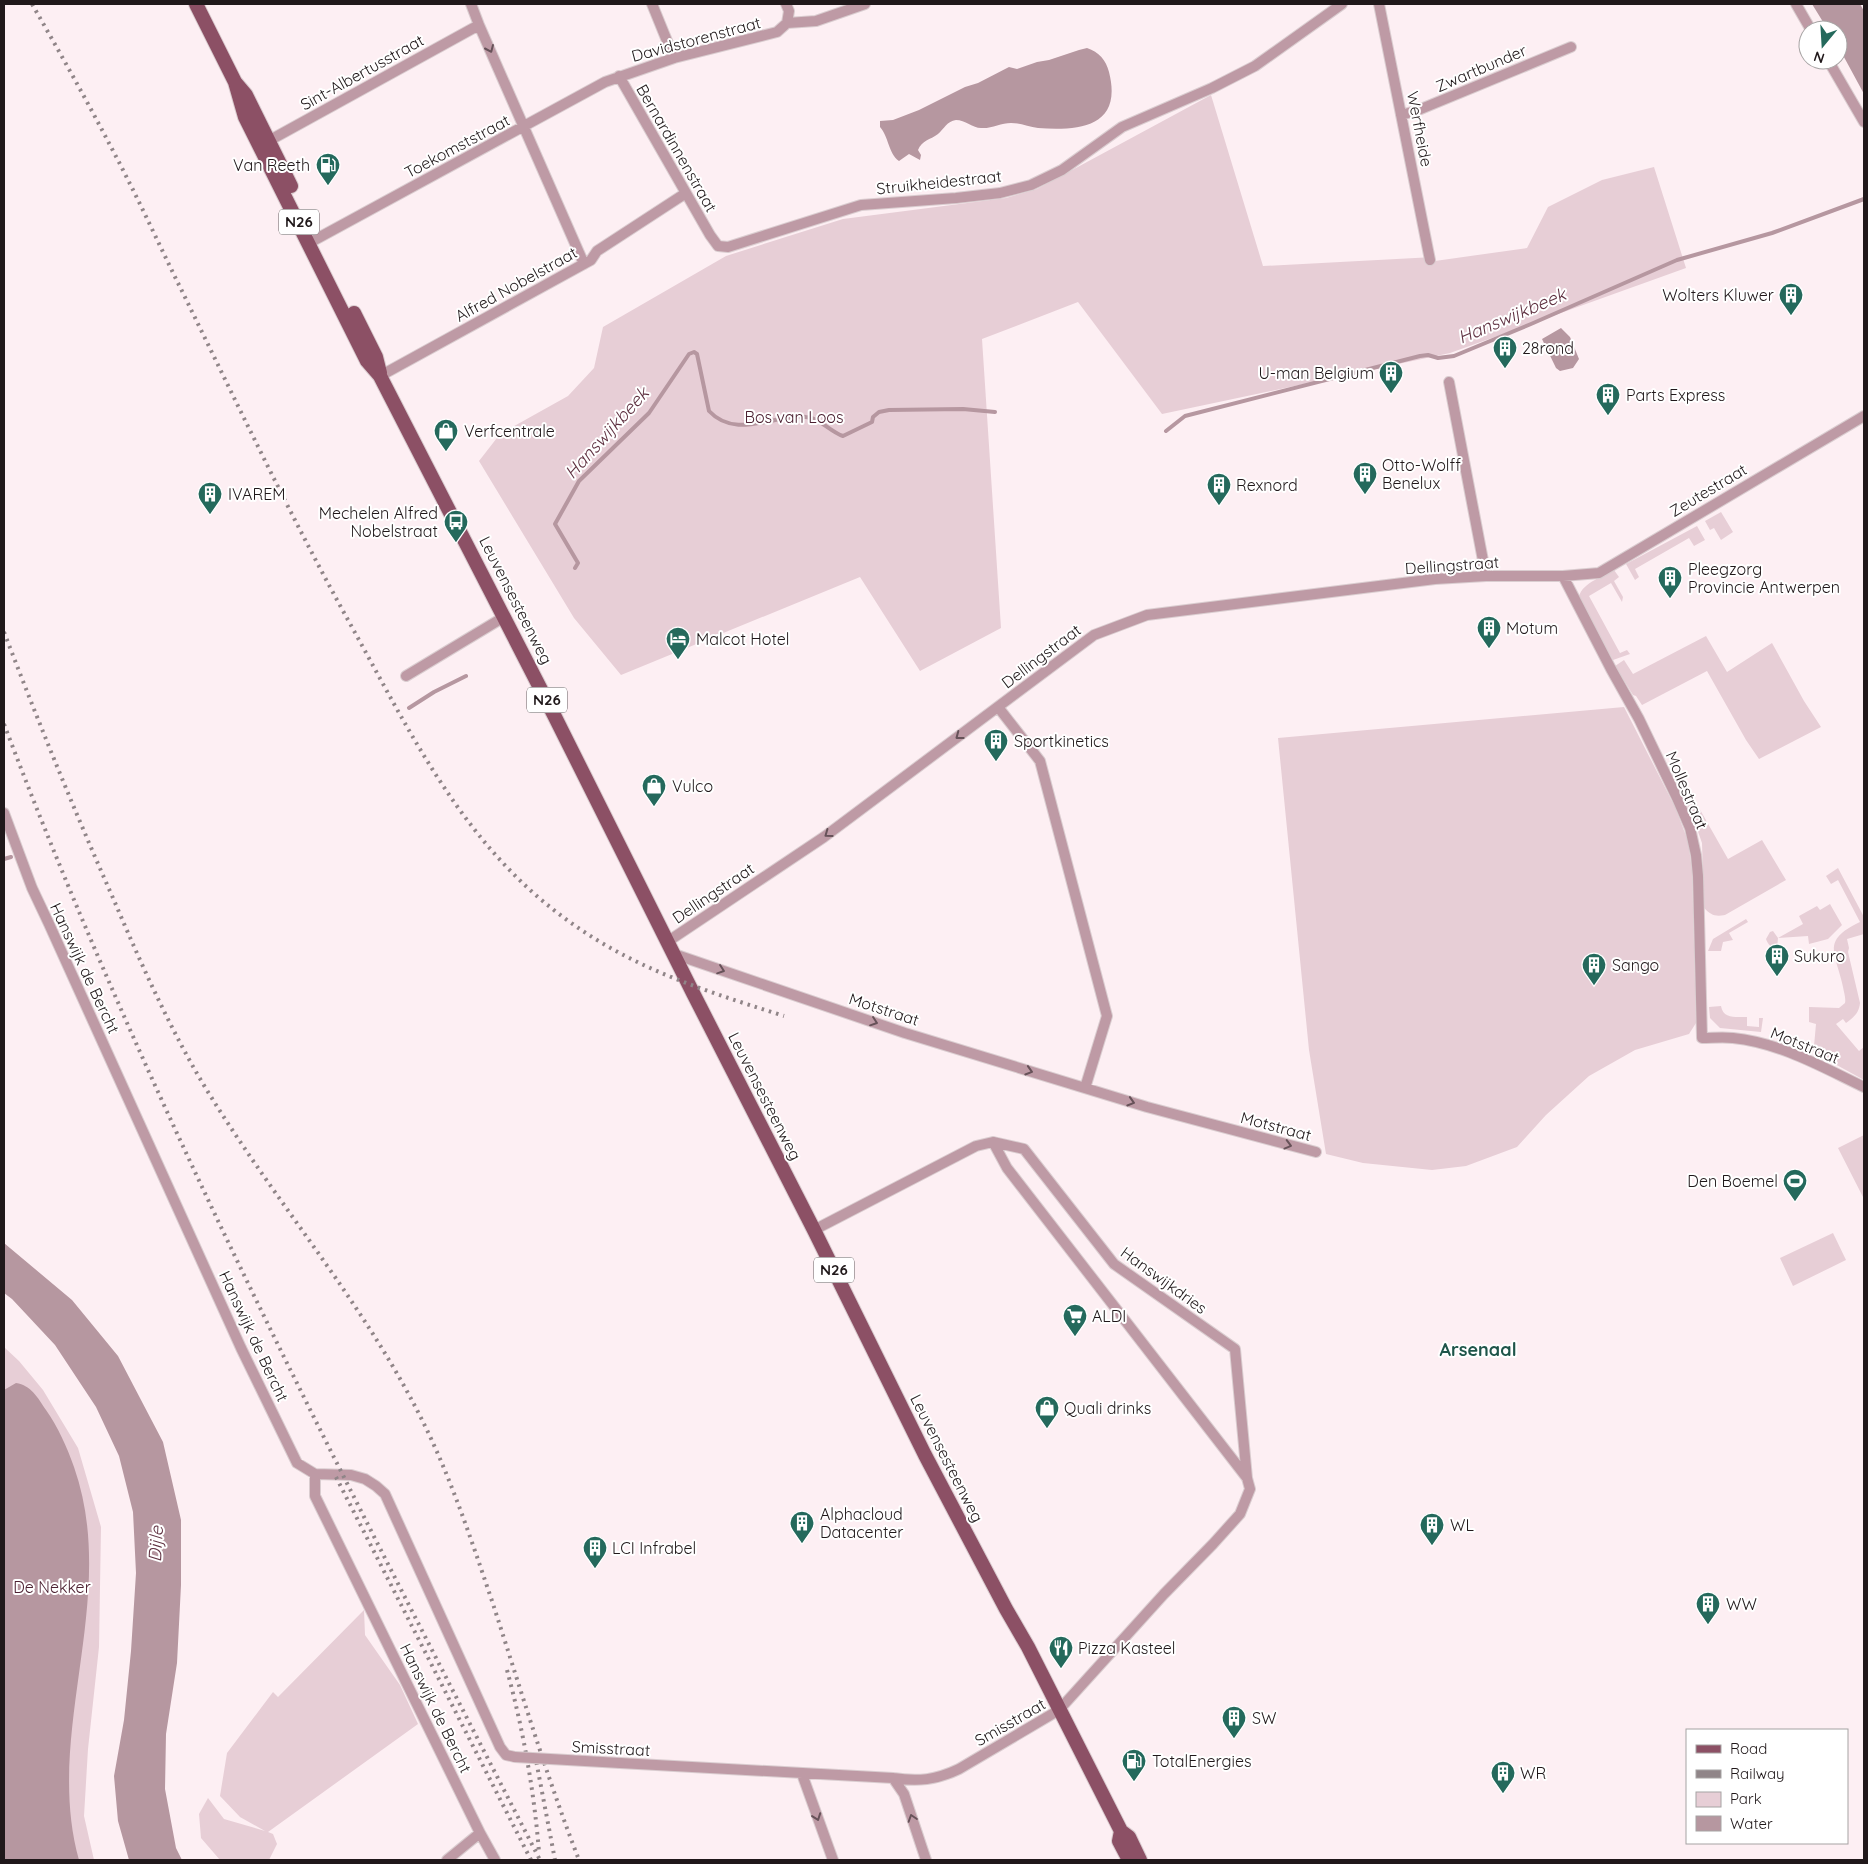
<svg xmlns="http://www.w3.org/2000/svg" width="1868" height="1864" font-family="Quicksand,sans-serif">
	<rect width="100%" height="100%" fill="#fdeff3"/>
	<path fill="#e7ced6" d="M 1211,95 L 1263,266 L 1434,257 L 1435,261 L 1527,248 L 1548,207 L 1602,180 L 1654,167 L 1686,268 L 1450,353 L 1162,414 L 1078,302 L 982,339 L 1001,628 L 920,671 L 860,577 L 621,675 L 574,618 L 479,461 L 500,434 L 568,396 L 594,368 L 603,327 L 726,256 L 843,219 L 1006,198 L 1037,189 Z
		M 1721,512 L 1733,532 L 1721,540 L 1714,528 L 1710,530 L 1705,521 Z
		M 1697,526 L 1705,540 L 1694,546 L 1689,538 L 1635,569 L 1639,577 L 1635,580 L 1626,564 Z
		M 1614,570 L 1619,577 L 1614,581 L 1623,597 L 1622,602 L 1611,583 L 1589,596 L 1620,653 L 1627,650 L 1630,654 L 1613,660 L 1579,601 C 1577,585 1602,577 1614,570 Z
		M 1706,636 L 1727,672 L 1772,643 L 1804,701 L 1821,727 L 1759,759 L 1746,740 L 1707,671 L 1642,705 L 1636,696 L 1633,695 L 1615,666 L 1624,660 L 1633,674 Z
		M 1624,707 L 1675,807 L 1688,841 L 1692,870 L 1696,1023 L 1689,1034 L 1635,1050 L 1589,1076 L 1546,1115 L 1517,1147 L 1466,1166 L 1432,1170 L 1363,1163 L 1326,1154 L 1309,1050 L 1278,738 Z
		M 1686,785 L 1728,859 L 1762,840 L 1786,880 L 1725,915 C 1715,917 1711,915 1704,908 L 1702,843 L 1694,820 L 1680,790 Z
		M 1838,868 L 1864,917 L 1864,934 L 1847,939 L 1849,948 L 1848,952 L 1860,1003 C 1859,1013 1854,1017 1846,1023 L 1843,1019 L 1836,1024 L 1859,1051 L 1864,1047 L 1864,1080 L 1813,1052 L 1776,1038 L 1774,1036 L 1776,1032 L 1814,1046 L 1816,1024 L 1809,1022 L 1809,1007 L 1839,1008 L 1845,1003 C 1846,998 1844,993 1843,987 C 1836,953 1820,941 1860,922 L 1838,880 L 1831,884 L 1826,876 Z
		M 1830,904 L 1842,925 L 1828,939 L 1809,944 L 1808,936 L 1778,938 L 1777,948 C 1771,947 1768,945 1766,939 L 1770,932 L 1773,931 L 1778,938 L 1803,924 L 1799,916 L 1817,906 L 1820,910 Z
		M 1746,919 L 1748,922 L 1729,933 L 1733,940 L 1723,942 L 1721,951 L 1708,951 L 1713,939 Z
		M 1721,1006 C 1723,1019 1736,1017 1747,1017 L 1747,1026 L 1759,1027 L 1759,1018 L 1763,1018 L 1761,1032 L 1720,1028 L 1710,1018 L 1709,1007 Z
		M 1864,1135 L 1864,1199 L 1838,1148 Z
		M 1833,1233 L 1846,1260 L 1793,1286 L 1780,1258 Z
		M 4,1347 L 19,1361 L 43,1390 L 78,1448 L 101,1527 L 99,1647 L 88,1749 L 84,1816 L 94,1860 L 4,1860 Z
		M 364,1610 L 365,1635 L 400,1685 L 418,1724 L 268,1832 L 273,1834 L 277,1844 L 269,1860 L 220,1860 L 201,1838 L 199,1814 L 208,1798 L 224,1819 L 265,1831 L 240,1817 L 220,1796 L 227,1753 L 273,1692 L 278,1697 Z"/>
	<path fill="#b697a0" d="M 1812,4 L 1860,4 L 1864,11 L 1864,94 L 1838,46 L 1838,30 L 1828,30 Z
		M 1087,48 C 1099,52 1106,60 1109,72 C 1123,127 1079,131 1038,128 C 1029,127 1021,123 1011,123 C 1001,123 991,129 981,128 C 973,128 965,120 956,120 C 947,121 944,129 938,134 C 930,140 922,140 918,150 L 921,155 L 920,160 L 909,154 L 899,161 C 888,153 889,137 880,127 L 880,121 L 893,120 L 919,110 L 965,87 L 978,83 L 1009,67 L 1017,69 L 1037,62 L 1049,60 L 1079,50 Z
		M 1561,328 L 1570,337 L 1579,359 L 1573,368 L 1560,371 L 1556,368 L 1542,339 Z
		M 4,1243 L 72,1300 L 118,1356 L 163,1442 L 181,1520 L 181,1585 L 177,1663 L 166,1734 L 165,1789 L 176,1848 L 182,1860 L 129,1860 L 118,1821 L 114,1776 L 124,1720 L 131,1651 L 136,1573 L 133,1512 L 119,1456 L 96,1407 L 55,1345 L 12,1299 L 4,1293 Z
		M 16,1383 C 31,1385 38,1398 46,1410 C 58,1427 67,1447 74,1467 C 120,1598 43,1732 79,1860 L 4,1860 L 4,1390 Z"/>
	<g fill="none" stroke-linecap="round" stroke-linejoin="round">
		<path stroke="#b697a0" stroke-width="4" d="M 1166,431 L 1185,416 L 1420,356 L 1428,355 L 1438,358 L 1454,356 L 1531,324 L 1677,260 L 1772,233 L 1864,199
			M 575,568 L 578,563 L 555,524 L 579,481 L 649,413 L 689,354 L 694,352 L 697,354 L 709,411 C 736,440 774,414 806,417 C 820,418 829,431 843,436 L 872,422 L 873,417 L 879,412 L 889,410 L 963,409 L 995,412
			M 409,708 L 434,692 L 466,676
			M 4,859 L 11,857"/>
		<defs>
			<path id="minor" d="M 471,4 L 479,25 L 584,264
				M 652,4 L 674,58
				M 786,4 L 789,11 L 787,23
				M 1379,4 L 1430,260
				M 1796,4 L 1811,30
				M 1828,60 L 1864,122
				M 619,76 L 710,235 L 718,246 L 728,247 L 861,205 L 956,198 L 1000,193 L 1031,185 L 1062,170 L 1122,127 L 1212,88 L 1255,66 L 1342,4
				M 1401,115 L 1416,111 L 1571,47
				M 263,144 L 479,25
				M 309,243 L 605,82 L 674,58 L 777,32 L 787,23 L 816,21 L 865,4
				M 380,376 L 591,260 L 597,251 L 686,193
				M 1449,382 L 1486,576
				M 1563,576 L 1611,669 L 1639,719 L 1677,798 L 1690,828 L 1696,855 L 1698,876 L 1702,1038 C 1712,1038 1723,1037 1733,1038 C 1781,1043 1822,1067 1864,1087
				M 406,676 L 504,617
				M 998,707 L 1040,761 L 1107,1016 L 1085,1088
				M 4,813 L 32,888 L 49,924 L 241,1348 L 297,1463 L 315,1474 L 351,1475 L 365,1479 L 376,1486 L 385,1494 L 500,1747 L 506,1755 L 515,1757
				M 667,942 L 824,837 L 1094,635 L 1147,615 L 1435,579 L 1486,576 L 1563,576 L 1599,573 L 1864,416
				M 674,954 L 905,1033 L 1147,1107 L 1316,1152
				M 814,1230 L 976,1146 L 993,1142 L 1007,1168 L 1247,1478 L 1235,1349 L 1114,1264 L 1024,1149 L 993,1142
				M 315,1474 L 315,1496 L 480,1833 L 495,1860
				M 620,1763 L 893,1778 C 918,1782 936,1780 959,1769 L 1059,1710 L 1164,1594 L 1213,1544 L 1240,1514 L 1250,1489 L 1247,1478
				M 802,1774 L 833,1860
				M 893,1778 L 904,1794 L 926,1860
				M 447,1860 L 480,1833"/>
			<path id="primary" d="M 196,4 L 235,82 L 246,95 L 291,186
				M 235,82 L 245,117 L 367,361 L 380,376 L 554,715 L 693,993 L 814,1230 L 925,1455 L 1006,1609 L 1028,1647 L 1121,1831 L 1129,1837 L 1140,1860
				M 354,313 L 376,357 L 380,373
				M 1121,1831 L 1119,1841 L 1129,1860"/>
		</defs>
		<use href="#minor" stroke="#dacdd0" stroke-width="12"/>
		<use href="#primary" stroke="#dacdd0" stroke-width="16"/>
		<use href="#minor" stroke="#be9aa5" stroke-width="10"/>
		<use href="#primary" stroke="#8c5065" stroke-width="14"/>
		<path stroke="#908588" stroke-width="4" stroke-dasharray="2.5 5" stroke-linecap="butt" d="M 32,4 C 59,51 86,99 111,147 C 135,192 156,238 178,283 C 235,399 290,516 353,629 C 406,725 454,824 538,897 C 615,963 690,986 784,1016
			M 4,632 C 38,721 74,810 113,898 C 139,959 166,1020 199,1077 C 270,1197 365,1302 426,1428 C 453,1484 472,1542 492,1601 C 520,1687 546,1775 579,1860
			M 4,724 C 152,1116 349,1488 540,1860
			M 336,1477 L 531,1860
			M 507,1670 C 523,1729 534,1790 539,1852
			M 535,1755 L 555,1860"/>
		<defs>
			<path id="minor-bridge" d="M 515,1757 L 620,1763"/>
		</defs>
		<use href="#minor-bridge" stroke="#dacdd0" stroke-width="12" stroke-linecap="butt"/>
		<use href="#minor-bridge" stroke="#be9aa5" stroke-width="10"/>
	</g>
	<defs><path id="oneway-chevron" d="M-2-3.5L2.5 0L-2 3.5" fill="none" stroke-width="1.6" stroke-linecap="round" stroke-linejoin="round" transform="scale(1.25)"/></defs>
	<g stroke="#675259">
		<use href="#oneway-chevron" transform="translate(490 49) rotate(66)"/>
		<use href="#oneway-chevron" transform="translate(959 736) rotate(143)"/>
		<use href="#oneway-chevron" transform="translate(828 834) rotate(144)"/>
		<use href="#oneway-chevron" transform="translate(721 970) rotate(19)"/>
		<use href="#oneway-chevron" transform="translate(874 1022) rotate(19)"/>
		<use href="#oneway-chevron" transform="translate(1029 1071) rotate(17)"/>
		<use href="#oneway-chevron" transform="translate(1131 1102) rotate(17)"/>
		<use href="#oneway-chevron" transform="translate(1288 1145) rotate(15)"/>
		<use href="#oneway-chevron" transform="translate(817 1817) rotate(70)"/>
		<use href="#oneway-chevron" transform="translate(912 1818) rotate(-108)"/>
	</g>
	<defs>
		<symbol id="fuel-pin" viewBox="-11 -11 22 30"><path d="M0 17L-7.5 6A9.5 9.5 0 1 1 7.5 6Z" fill="#24695c" stroke="#fff"/><path d="M-5.5-6h7V0h2V4h1.3V-2.5L3-4.5l.8-.8L6-3V5H2.5V1h-1V6h-7ZM-4.2-4.7v3.2H.2V-4.7Z" fill="#fff"/></symbol>
		<symbol id="building-pin" viewBox="-11 -11 22 30"><path d="M0 17L-7.5 6A9.5 9.5 0 1 1 7.5 6Z" fill="#24695c" stroke="#fff"/><path d="M-4-6H4V6H1V3H-1V6H-4ZM-2.5-4.3h1.7v1.8h-1.7ZM.8-4.3h1.7v1.8H.8ZM-2.5-1h1.7V.8h-1.7ZM.8-1h1.7V.8H.8Z" fill="#fff"/></symbol>
		<symbol id="shop-pin" viewBox="-11 -11 22 30"><path d="M0 17L-7.5 6A9.5 9.5 0 1 1 7.5 6Z" fill="#24695c" stroke="#fff"/><path d="M-5-2.5h2.3a2.7 3.5 0 0 1 5.4 0H5L5.5 6h-11ZM-1.5-2.5h3a1.5 2.3 0 0 0-3 0Z" fill="#fff"/></symbol>
		<symbol id="bus-pin" viewBox="-11 -11 22 30"><path d="M0 17L-7.5 6A9.5 9.5 0 1 1 7.5 6Z" fill="#24695c" stroke="#fff"/><path d="M-5-6H5V4H4V6H2V4H-2V6H-4V4H-5ZM-3.5-4V0h7V-4ZM-3.5 1.2v1.5H-2V1.2ZM2 1.2v1.5H3.5V1.2Z" fill="#fff"/></symbol>
		<symbol id="hotel-pin" viewBox="-11 -11 22 30"><path d="M0 17L-7.5 6A9.5 9.5 0 1 1 7.5 6Z" fill="#24695c" stroke="#fff"/><path d="M-6-4.5h1.5V1H6V5H4.5V3h-9V5H-6ZM-4 0a1.8 1.8 0 1 1 3.6 0ZM.5 0V-2.5h3Q6-2.5 6 0Z" fill="#fff"/></symbol>
		<symbol id="stadium-pin" viewBox="-11 -11 22 30"><path d="M0 17L-7.5 6A9.5 9.5 0 1 1 7.5 6Z" fill="#24695c" stroke="#fff"/><path d="M0-5a6.5 5 0 1 0 0 10a6.5 5 0 1 0 0-10ZM-3.5-1.8h7v3.6h-7Z" fill="#fff"/></symbol>
		<symbol id="supermarket-pin" viewBox="-11 -11 22 30"><path d="M0 17L-7.5 6A9.5 9.5 0 1 1 7.5 6Z" fill="#24695c" stroke="#fff"/><path d="M-6-5.5h2.5l.6 2H6L4.5 2H-2.5L-4.4-4H-6ZM-1.5 3.2a1.3 1.3 0 1 0 .1 0ZM3 3.2a1.3 1.3 0 1 0 .1 0Z" fill="#fff"/></symbol>
		<symbol id="restaurant-pin" viewBox="-11 -11 22 30"><path d="M0 17L-7.5 6A9.5 9.5 0 1 1 7.5 6Z" fill="#24695c" stroke="#fff"/><path d="M-5-6h1v4h1v-4h1v4h1v-4h1v5L-1.5 .5V6h-2V.5L-5-1ZM5-6V6H3V1.5H1.5Q1.5-4 5-6Z" fill="#fff"/></symbol>
	</defs>
	<g fill-rule="evenodd">
		<use href="#fuel-pin" x="314" y="151" width="28" height="38"/>
		<use href="#building-pin" x="1777" y="281" width="28" height="38"/>
		<use href="#building-pin" x="1491" y="334" width="28" height="38"/>
		<use href="#building-pin" x="1377" y="359" width="28" height="38"/>
		<use href="#building-pin" x="1594" y="381" width="28" height="38"/>
		<use href="#shop-pin" x="432" y="417" width="28" height="38"/>
		<use href="#building-pin" x="1351" y="460" width="28" height="38"/>
		<use href="#building-pin" x="1205" y="471" width="28" height="38"/>
		<use href="#building-pin" x="196" y="480" width="28" height="38"/>
		<use href="#bus-pin" x="442" y="508" width="28" height="38"/>
		<use href="#building-pin" x="1656" y="564" width="28" height="38"/>
		<use href="#building-pin" x="1475" y="614" width="28" height="38"/>
		<use href="#hotel-pin" x="664" y="625" width="28" height="38"/>
		<use href="#building-pin" x="982" y="727" width="28" height="38"/>
		<use href="#shop-pin" x="640" y="772" width="28" height="38"/>
		<use href="#building-pin" x="1763" y="942" width="28" height="38"/>
		<use href="#building-pin" x="1580" y="951" width="28" height="38"/>
		<use href="#stadium-pin" x="1781" y="1167" width="28" height="38"/>
		<use href="#supermarket-pin" x="1061" y="1302" width="28" height="38"/>
		<use href="#shop-pin" x="1033" y="1394" width="28" height="38"/>
		<use href="#building-pin" x="788" y="1509" width="28" height="38"/>
		<use href="#building-pin" x="1418" y="1511" width="28" height="38"/>
		<use href="#building-pin" x="581" y="1534" width="28" height="38"/>
		<use href="#building-pin" x="1694" y="1590" width="28" height="38"/>
		<use href="#restaurant-pin" x="1047" y="1634" width="28" height="38"/>
		<use href="#building-pin" x="1220" y="1704" width="28" height="38"/>
		<use href="#fuel-pin" x="1120" y="1747" width="28" height="38"/>
		<use href="#building-pin" x="1489" y="1759" width="28" height="38"/>
	</g>
	<g text-anchor="middle" stroke-width="4" stroke-linejoin="round" paint-order="stroke">
		<g fill="#fff" stroke="#635d5f" stroke-width="1">
			<rect x="279" y="209.5" width="40" height="25" rx="4"/>
			<rect x="527" y="687.5" width="40" height="25" rx="4"/>
			<rect x="814" y="1257.5" width="40" height="25" rx="4"/>
		</g>
		<g font-size="15" font-weight="bold" fill="#20181a">
			<text x="299" y="227">N26</text>
			<text x="547" y="705">N26</text>
			<text x="834" y="1275">N26</text>
		</g>
		<g font-size="16" fill="#20181a" stroke="#fff">
			<text transform="translate(696 39) rotate(-15)" y="6">Davidstorenstraat</text>
			<text transform="translate(1481 68) rotate(-23)" y="6">Zwartbunder</text>
			<text transform="translate(362 72) rotate(-29)" y="6">Sint-Albertusstraat</text>
			<text transform="translate(1420 129) rotate(79)" y="6">Werfheide</text>
			<text transform="translate(457 146) rotate(-28)" y="6">Toekomststraat</text>
			<text transform="translate(677 148) rotate(60)" y="6">Bernardinnenstraat</text>
			<text transform="translate(939 182) rotate(-6)" y="6">Struikheidestraat</text>
			<text transform="translate(516 284) rotate(-29)" y="6">Alfred Nobelstraat</text>
			<text transform="translate(1708 490) rotate(-31)" y="6">Zeutestraat</text>
			<text transform="translate(1452 565) rotate(-4)" y="6">Dellingstraat</text>
			<text transform="translate(516 600) rotate(63)" y="6">Leuvensesteenweg</text>
			<text transform="translate(1041 656) rotate(-37)" y="6">Dellingstraat</text>
			<text transform="translate(1687 790) rotate(67)" y="6">Mollestraat</text>
			<text transform="translate(713 893) rotate(-34)" y="6">Dellingstraat</text>
			<text transform="translate(85 968) rotate(65)" y="6">Hanswijk de Bercht</text>
			<text transform="translate(884 1009) rotate(18)" y="6">Motstraat</text>
			<text transform="translate(1805 1045) rotate(22)" y="6">Motstraat</text>
			<text transform="translate(765 1096) rotate(63)" y="6">Leuvensesteenweg</text>
			<text transform="translate(1276 1126) rotate(15)" y="6">Motstraat</text>
			<text transform="translate(1164 1280) rotate(36)" y="6">Hanswijkdries</text>
			<text transform="translate(254 1336) rotate(65)" y="6">Hanswijk de Bercht</text>
			<text transform="translate(947 1458) rotate(63)" y="6">Leuvensesteenweg</text>
			<text transform="translate(436 1708) rotate(64)" y="6">Hanswijk de Bercht</text>
			<text transform="translate(1010 1722) rotate(-30)" y="6">Smisstraat</text>
			<text transform="translate(611 1748) rotate(3)" y="6">Smisstraat</text>
		</g>
		<g font-size="16" fill="#20181a" stroke="#fff" text-anchor="start">
			<text x="310" y="171" text-anchor="end">Van Reeth</text>
			<text x="1774" y="301" text-anchor="end">Wolters Kluwer</text>
			<text x="1522" y="354">28rond</text>
			<text x="1374" y="379" text-anchor="end">U-man Belgium</text>
			<text x="1626" y="401">Parts Express</text>
			<text x="464" y="437">Verfcentrale</text>
			<text x="1382" y="471">Otto-Wolff<tspan x="1382" dy="18">Benelux</tspan></text>
			<text x="1236" y="491">Rexnord</text>
			<text x="228" y="500">IVAREM</text>
			<text x="438" y="519" text-anchor="end">Mechelen Alfred<tspan x="438" dy="18">Nobelstraat</tspan></text>
			<text x="1688" y="575">Pleegzorg<tspan x="1688" dy="18">Provincie Antwerpen</tspan></text>
			<text x="1506" y="634">Motum</text>
			<text x="696" y="645">Malcot Hotel</text>
			<text x="1014" y="747">Sportkinetics</text>
			<text x="672" y="792">Vulco</text>
			<text x="1794" y="962">Sukuro</text>
			<text x="1612" y="971">Sango</text>
			<text x="1778" y="1187" text-anchor="end">Den Boemel</text>
			<text x="1092" y="1322">ALDI</text>
			<text x="1064" y="1414">Quali drinks</text>
			<text x="820" y="1520">Alphacloud<tspan x="820" dy="18">Datacenter</tspan></text>
			<text x="1450" y="1531">WL</text>
			<text x="612" y="1554">LCI Infrabel</text>
			<text x="1726" y="1610">WW</text>
			<text x="1078" y="1654">Pizza Kasteel</text>
			<text x="1252" y="1724">SW</text>
			<text x="1152" y="1767">TotalEnergies</text>
			<text x="1520" y="1779">WR</text>
		</g>
		<g font-size="16" fill="#4c2031" stroke="#fff">
			<text x="794" y="423">Bos van Loos</text>
			<text x="52" y="1593">De Nekker</text>
		</g>
		<g font-size="18" font-style="italic" fill="#5f3141" stroke="#fff">
			<text transform="translate(1512 316) rotate(-23)" y="6">Hanswijkbeek</text>
			<text transform="translate(607 433) rotate(-48)" y="6">Hanswijkbeek</text>
			<text transform="translate(156 1544) rotate(-87)" y="6">Dijle</text>
		</g>
		<g font-size="18" font-weight="bold" fill="#1f554a" stroke="#fff">
			<text x="1478" y="1356">Arsenaal</text>
		</g>
	</g>
	<rect width="1868" height="1864" fill="none" stroke="#20181a" stroke-width="10"/>
	<rect x="1686" y="1729" width="162" height="115" fill="#ffffff" stroke="#a6a3a3"/>
	<rect x="1696" y="1745" width="25" height="8" fill="#8c5065" stroke="#a6a3a3"/>
	<text x="1730" y="1754" font-size="15" fill="#20181a">Road</text>
	<rect x="1696" y="1770" width="25" height="8" fill="#908588" stroke="#a6a3a3"/>
	<text x="1730" y="1779" font-size="15" fill="#20181a">Railway</text>
	<rect x="1696" y="1792" width="25" height="15" fill="#e7ced6" stroke="#a6a3a3"/>
	<text x="1730" y="1804" font-size="15" fill="#20181a">Park</text>
	<rect x="1696" y="1816" width="25" height="15" fill="#b697a0" stroke="#a6a3a3"/>
	<text x="1730" y="1829" font-size="15" fill="#20181a">Water</text>
	<g transform="translate(1823 45) rotate(198)"><circle r="24" fill="#ffffff" stroke="#a6a3a3"/>
	<path d="M0-4L9 19L0 12L-9 19Z" fill="#24695c"/>
	<text y="-8" font-size="14" font-weight="bold" text-anchor="middle" fill="#20181a">N</text>
	</g>
</svg>
